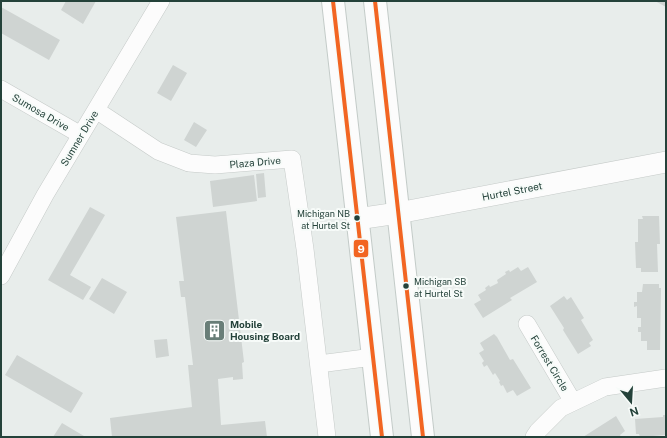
<svg xmlns="http://www.w3.org/2000/svg" width="667" height="438" font-family="'Public Sans',sans-serif">
	<rect width="100%" height="100%" fill="#e8edeb"/>
	<path fill="#cfd4d2" d="M 66,1 L 96,1 L 83,24 L 61,10 Z
		M 655,1 L 666,1 L 666,7 Z
		M 1,7 L 60,40 L 49,60 L 1,33 Z
		M 173,65 L 187,73 L 171,101 L 157,93 Z
		M 194,122 L 207,130 L 196,147 L 184,140 Z
		M 264,173 L 266,197 L 258,198 L 256,174 Z
		M 254,175 L 257,201 L 213,207 L 210,181 Z
		M 90,207 L 105,215 L 70,275 L 91,287 L 83,300 L 48,280 Z
		M 226,211 L 244,362 L 242,363 L 243,379 L 233,380 L 233,377 L 218,379 L 221,425 L 265,421 L 267,437 L 112,437 L 110,418 L 192,407 L 188,365 L 193,365 L 185,297 L 181,297 L 179,281 L 184,281 L 176,217 Z
		M 642,216 L 659,216 L 660,244 L 657,244 L 658,272 L 641,272 L 641,268 L 636,268 L 635,242 L 638,242 L 638,219 L 643,219 Z
		M 518,267 L 521,271 L 528,267 L 537,282 L 510,298 L 512,300 L 483,318 L 474,304 L 481,300 L 478,295 L 486,290 L 485,288 L 489,285 L 490,287 L 498,283 L 497,280 L 506,274 L 505,272 L 509,270 L 510,272 Z
		M 102,278 L 127,292 L 114,314 L 89,299 Z
		M 643,284 L 659,284 L 659,288 L 661,288 L 660,350 L 647,350 L 647,341 L 641,341 L 641,332 L 638,332 L 638,327 L 641,327 L 641,318 L 637,318 L 637,306 L 634,307 L 634,302 L 637,302 L 637,292 L 642,292 Z
		M 564,296 L 567,300 L 571,297 L 584,318 L 581,320 L 593,340 L 589,343 L 591,346 L 578,354 L 563,330 L 564,328 L 550,306 Z
		M 494,334 L 497,337 L 510,360 L 513,359 L 531,388 L 517,396 L 513,390 L 507,393 L 503,385 L 501,386 L 499,382 L 500,381 L 495,373 L 493,375 L 487,365 L 484,367 L 482,363 L 484,361 L 479,353 L 484,350 L 480,343 Z
		M 167,339 L 169,356 L 156,358 L 154,340 Z
		M 17,355 L 83,393 L 71,413 L 5,375 Z
		M 663,415 L 666,415 L 666,435 L 640,437 L 639,434 L 636,434 L 635,419 L 663,417 Z
		M 616,416 L 625,431 L 620,435 L 621,437 L 583,437 Z
		M 62,423 L 84,436 L 84,437 L 53,437 Z"/>
	<g fill="none" stroke-linecap="round" stroke-linejoin="round">
		<defs>
			<path id="minor" d="M 1,89 L 81,135
				M 96,110 L 158,151 L 189,163 L 215,165 L 292,159 L 305,249 L 327,437
				M 1,276 L 45,195 L 161,1
				M 527,324 L 573,402
				M 319,364 L 373,357
				M 534,437 L 538,431 L 561,408 L 605,387 L 666,378"/>
			<path id="tertiary" d="M 357,219 L 398,213 L 666,162"/>
			<path id="secondary" d="M 333,1 L 382,437
				M 375,1 L 423,437"/>
		</defs>
		<use href="#minor" stroke="#c5cac8" stroke-width="18"/>
		<use href="#tertiary" stroke="#c5cac8" stroke-width="22"/>
		<use href="#secondary" stroke="#c3cbc8" stroke-width="24"/>
		<use href="#minor" stroke="#fcfcfc" stroke-width="17"/>
		<use href="#tertiary" stroke="#fcfcfc" stroke-width="21"/>
		<use href="#secondary" stroke="#fcfcfc" stroke-width="22"/>
		<defs>
			<path id="bus-1" d="M 333,1 L 382,437
				M 375,1 L 423,437"/>
		</defs>
		<use href="#bus-1" stroke="#f7fbf9" stroke-width="7"/>
		<use href="#bus-1" stroke="#f26522" stroke-width="4"/>
	</g>
	<defs>
		<symbol id="building-square" viewBox="-11 -11 22 22"><rect x="-9" y="-9" width="18" height="18" rx="4" fill="#697e78" stroke="#f7fbf9"/><path d="M-4-6H4V6H1V3H-1V6H-4ZM-2.5-4.3h1.7v1.8h-1.7ZM.8-4.3h1.7v1.8H.8ZM-2.5-1h1.7V.8h-1.7ZM.8-1h1.7V.8H.8Z" fill="#fff"/></symbol>
	</defs>
	<g fill-rule="evenodd">
		<use href="#building-square" x="202" y="318" width="25" height="25"/>
	</g>
	<g fill="#24423a" stroke="#f7fbf9" stroke-width="1.5">
		<circle cx="357" cy="218" r="3.5"/>
		<circle cx="406" cy="286" r="3.5"/>
	</g>
	<g text-anchor="middle" stroke-width="4" stroke-linejoin="round" paint-order="stroke">
		<g font-size="9" fill="#24423a" stroke="#f7fbf9" text-anchor="end">
			<text x="350" y="217">Michigan NB<tspan x="350" dy="12">at Hurtel St</tspan></text>
			<text x="414" y="285" text-anchor="start">Michigan SB<tspan x="414" dy="12">at Hurtel St</tspan></text>
		</g>
		<g font-size="10" fill="#24423a" stroke="#f7fbf9">
			<text transform="translate(41 112) rotate(30)" y="4">Sumosa Drive</text>
			<text transform="translate(79 138) rotate(-59)" y="4">Sumner Drive</text>
			<text transform="translate(255 162) rotate(-5)" y="4">Plaza Drive</text>
			<text transform="translate(512 191) rotate(-11)" y="4">Hurtel Street</text>
			<text transform="translate(550 363) rotate(59)" y="4">Forrest Circle</text>
		</g>
		<g font-size="10" font-weight="bold" fill="#24423a" stroke="#f7fbf9" text-anchor="start">
			<text x="230" y="328">Mobile<tspan x="230" dy="12">Housing Board</tspan></text>
		</g>
	</g>
	<rect stroke="#f7fbf9" stroke-width="1.5" x="353" y="239" width="16" height="19" rx="4" fill="#f26522"/>
	<g font-size="11" text-anchor="middle" font-weight="bold" fill="#fff">
		<text x="361" y="253">9</text>
	</g>
	<rect width="667" height="438" fill="none" stroke="#24423a" stroke-width="4"/>
	<g transform="translate(631 402) rotate(162)" stroke="#f7fbf9" stroke-width="3" paint-order="stroke">
	<path d="M0-3L7 15L0 10L-7 15Z" fill="#24423a"/>
	<text y="-6" font-size="11" font-weight="bold" text-anchor="middle" fill="#24423a">N</text>
	</g>
</svg>
